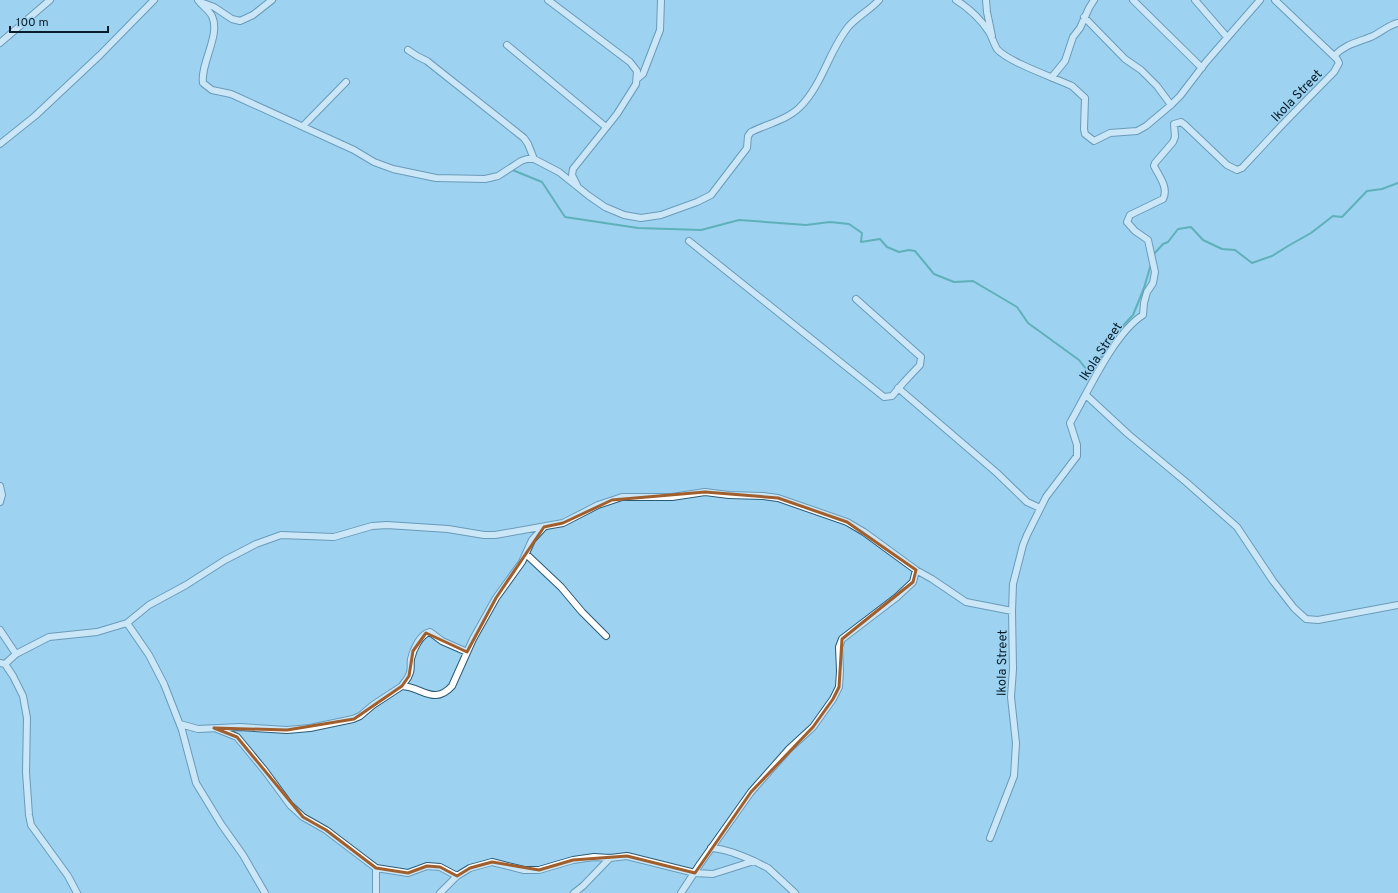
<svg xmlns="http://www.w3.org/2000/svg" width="1398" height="893" font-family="Overpass,sans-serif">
	<rect width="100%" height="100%" fill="#9ed2f1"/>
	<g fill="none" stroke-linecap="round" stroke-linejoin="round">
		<path stroke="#118a78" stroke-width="2" d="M 510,169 L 542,182 L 565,217 L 638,228 L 701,230 L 739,220 L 806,225 L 830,222 L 849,224 L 862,233 L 861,242 L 880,239 L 887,247 L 899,252 L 909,250 L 915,251 L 934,274 L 954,282 L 973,281 L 1017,307 L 1028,323 L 1079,360 L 1087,370 L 1094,368 L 1101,358 L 1106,340 L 1120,329 L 1133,315 L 1144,288 L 1151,264
			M 1153,255 L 1163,244 L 1168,242 L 1178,229 L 1191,227 L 1203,240 L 1222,249 L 1235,250 L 1252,263 L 1272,256 L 1288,246 L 1311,233 L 1333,216 L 1342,217 L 1367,191 L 1382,189 L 1398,183"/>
		<defs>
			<path id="minor" d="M 198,0 C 202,6 208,9 212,16 C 221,35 200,64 203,83 L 212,90 L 231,94 L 354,150 L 374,162 L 393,169 L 436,178 L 485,179 L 498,176 L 521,161 L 527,159 L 534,159 L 559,172 L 589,196 L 605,207 L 624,215 L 641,218 L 661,215 L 697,202 L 711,195 L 747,148 L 748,136 L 751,132 C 767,124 787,120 800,107 C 823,84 829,50 849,26 C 858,16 870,10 879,0
				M 548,0 L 630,62 L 637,71 L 636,84 L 617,114 L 573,169 L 572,175 L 577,185
				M 956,0 C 970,9 980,18 989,32 C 992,37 994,44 997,49 C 1008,62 1055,78 1072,86 L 1085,98 L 1084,129 L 1085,134 L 1094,141 L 1110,133 L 1137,131 L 1146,126 L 1171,105 L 1180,96 L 1206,62 L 1260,0
				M 986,0 L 987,12 L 992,36
				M 1133,0 L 1202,68
				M 1195,0 L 1227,37
				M 203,3 L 214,7 L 232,19 L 240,21 L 253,15 L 272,0
				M 1084,17 L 1125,59 L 1141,70 L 1157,86 L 1171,105
				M 0,43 L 50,0
				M 507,45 L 606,127
				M 408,50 L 417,56 L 427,61 L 524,138 L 528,144 L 534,159
				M 1334,56 C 1345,44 1359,42 1373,36 C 1381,32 1389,25 1398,23
				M 1052,77 L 1065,61 L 1073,37 L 1080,28 L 1089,8 L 1094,0
				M 637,79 L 643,74 L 660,30 L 661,0
				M 303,126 L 346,82
				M 0,144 L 35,116 L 100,55 L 154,0
				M 689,241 L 884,397 L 892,396 L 904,382 L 920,365 L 921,357 L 856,299
				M 898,388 L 997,473 L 1027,502 L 1040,508
				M 1086,395 L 1128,434 L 1186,482 L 1237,527 L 1273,581 L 1294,608 L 1306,619 L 1318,620 L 1398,605
				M 0,486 L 2,495 L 0,502
				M 526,554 L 561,587 L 582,612 L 606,636
				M 127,623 L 149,655 L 164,684 L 182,730 L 196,783 L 221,824 L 243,855 L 265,893
				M 0,630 L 16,654 L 49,637 L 97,632 L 127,623 L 149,605 L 186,585 L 225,560 L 256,544 L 281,535 L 334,537 L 372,526 L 387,525 L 448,529 L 484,535 L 495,535 L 563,523 L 598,505 L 622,497 L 672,497 L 705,492 L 729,495 L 763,496 L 778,498 L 847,522 L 864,532 L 916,570 L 932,579 L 966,602 L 1012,611
				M 0,663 L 5,664 L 16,654
				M 5,664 L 13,676 L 23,696 L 27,718 L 26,772 L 29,815 L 31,825 L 68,876 L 77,893
				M 402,686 C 404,682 408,679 409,675 C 412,670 410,665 411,659 C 413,650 420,634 430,632 L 442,641 L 467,652
				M 180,724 L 198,729 L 240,727 L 287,730 L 310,728 L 353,719 L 360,716 L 373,705 L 402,686 C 422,687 434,706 452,686 L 473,639 L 496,598 L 522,562 L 532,540 L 544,527
				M 217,729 L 237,737 L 265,771 L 290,805 L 303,817 L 326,830 L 376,868 L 376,893
				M 990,838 L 1014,776 L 1016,743 L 1011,697 L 1013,669 L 1012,611 L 1013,584 L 1023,545 L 1027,535 L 1046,497 L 1077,456 L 1077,445 L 1070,423 C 1088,392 1114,333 1143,315 L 1144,303 L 1147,292 L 1153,283 L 1155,272 L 1148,240 L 1135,231 L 1127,222 L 1130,215 L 1163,199 C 1169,188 1159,176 1154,166 L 1155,163 L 1173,142 L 1175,137 L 1174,124 L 1181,122 L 1185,125 L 1227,165 L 1237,170 L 1242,168 L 1282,125 L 1334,72 L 1339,63 L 1337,59 L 1275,0
				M 711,848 C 726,849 740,855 754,861
				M 376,868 L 408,873 L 427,866 L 440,867 L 457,876
				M 440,893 L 457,876 L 470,868 L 492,862 L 524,870 L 539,870 L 573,860 L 594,857 L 610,858 L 627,856 L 695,873 L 713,874 L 754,861 L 768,868 L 795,893
				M 574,893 L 583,886 L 610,858
				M 681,893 L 700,864 L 751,792 L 789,749 L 813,727 L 833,699 L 839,687 L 840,671 L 839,647 L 842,639 L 897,597 L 913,582 L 916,570"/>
		</defs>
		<use href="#minor" stroke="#285a75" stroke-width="8"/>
		<use href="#minor" stroke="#fff" stroke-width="6"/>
	</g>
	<path d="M0 0H1398V893H0ZM 705,492 L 778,498 L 847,522 L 916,570 L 913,582 L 842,639 L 839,687 L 833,699 L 813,727 L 751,792 L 695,873 L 627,856 L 573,860 L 539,870 L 492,862 L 470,868 L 457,876 L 440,867 L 427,866 L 408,873 L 376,868 L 326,830 L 303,817 L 237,737 L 214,728 L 287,730 L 354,719 L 402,686 L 409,676 L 413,651 L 426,633 L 467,652 L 496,598 L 544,527 L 563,523 L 612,500 Z" fill="#9ed2f1" fill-opacity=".55" fill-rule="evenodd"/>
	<path fill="none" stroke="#a15f2d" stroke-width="3" stroke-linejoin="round" d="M 705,492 L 778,498 L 847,522 L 916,570 L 913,582 L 842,639 L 839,687 L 833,699 L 813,727 L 751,792 L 695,873 L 627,856 L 573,860 L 539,870 L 492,862 L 470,868 L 457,876 L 440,867 L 427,866 L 408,873 L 376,868 L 326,830 L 303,817 L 237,737 L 214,728 L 287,730 L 354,719 L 402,686 L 409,676 L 413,651 L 426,633 L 467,652 L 496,598 L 544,527 L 563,523 L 612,500 Z"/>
	<g text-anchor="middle" stroke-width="3" stroke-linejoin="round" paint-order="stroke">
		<g font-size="13" fill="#081d29" stroke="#9ed2f1">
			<text transform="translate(1296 95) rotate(-46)" y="5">Ikola Street</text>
			<text transform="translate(1100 351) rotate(-57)" y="5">Ikola Street</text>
			<text transform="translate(1001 663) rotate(-89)" y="5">Ikola Street</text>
		</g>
	</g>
	<path d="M10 26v6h98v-6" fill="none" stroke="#081d29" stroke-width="2"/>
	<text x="16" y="26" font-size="12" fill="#081d29" stroke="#9ed2f1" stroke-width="3" paint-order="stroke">100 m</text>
</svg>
